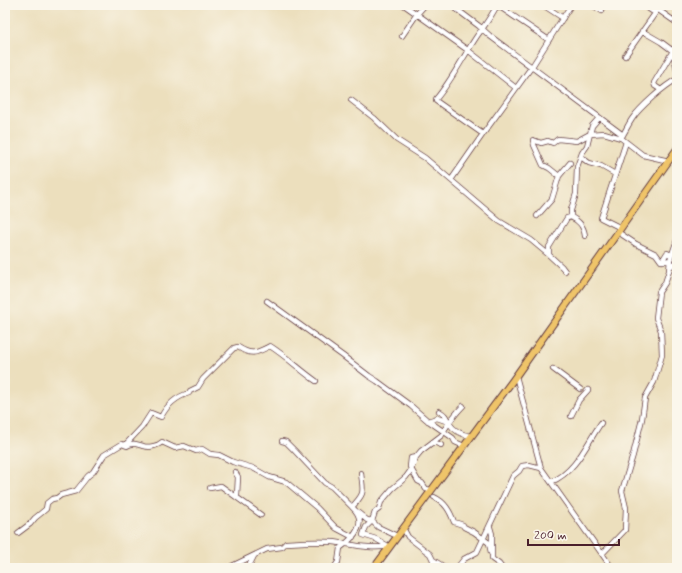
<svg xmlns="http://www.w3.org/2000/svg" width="682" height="573" font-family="Mynerve,sans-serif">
	<rect width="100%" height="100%" fill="#fbf7ec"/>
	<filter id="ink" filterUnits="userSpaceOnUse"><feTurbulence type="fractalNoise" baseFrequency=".025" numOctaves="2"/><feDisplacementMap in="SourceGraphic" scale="8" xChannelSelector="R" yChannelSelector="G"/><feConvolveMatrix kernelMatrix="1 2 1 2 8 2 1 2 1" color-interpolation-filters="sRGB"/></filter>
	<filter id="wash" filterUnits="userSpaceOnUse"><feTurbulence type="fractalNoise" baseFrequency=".012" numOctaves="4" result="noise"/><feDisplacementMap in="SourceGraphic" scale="16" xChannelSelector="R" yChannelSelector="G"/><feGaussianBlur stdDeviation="0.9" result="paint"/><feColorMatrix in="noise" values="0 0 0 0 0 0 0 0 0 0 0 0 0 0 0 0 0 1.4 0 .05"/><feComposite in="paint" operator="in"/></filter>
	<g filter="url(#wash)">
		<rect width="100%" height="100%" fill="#ecdfbd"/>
	</g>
	<g filter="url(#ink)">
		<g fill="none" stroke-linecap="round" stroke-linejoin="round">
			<defs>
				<path id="minor" d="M 404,5 L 469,51 L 516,88
					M 451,5 L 479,26 L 490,36 L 623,135
					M 497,5 L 549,40
					M 543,5 L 563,18
					M 592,5 L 602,11
					M 643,5 L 655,13
					M 657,9 L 677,23
					M 642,31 L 661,42 L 673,51 L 677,71
					M 402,36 L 417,14 L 425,5
					M 625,56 L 661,5
					M 661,90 L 655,86 L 654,83 L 677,44
					M 351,100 L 374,118 L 397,140 L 425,158 L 499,221 L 531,240 L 549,255
					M 483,134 L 533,65 L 571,5
					M 621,138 C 625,132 628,125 632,119 C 640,107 664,86 677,79
					M 581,157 L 589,163 L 601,166 L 615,174
					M 559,176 L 549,168 L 543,165 L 534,145 L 533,140 L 541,143 L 548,141 L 553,143 L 558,139 L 577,141 L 590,134 L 604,133 L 621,138 L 643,155 L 669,161
					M 451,180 L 483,134 L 436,101 L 436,99 C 452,80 463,57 477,36 C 484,26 492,16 497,5
					M 537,216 L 552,199 L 559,176 L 570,163
					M 571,217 C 579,221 584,226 585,236
					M 621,228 L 601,218 L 626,142
					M 618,232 L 636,244 L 656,254 L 661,261 L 666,261 L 670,260
					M 662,261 L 667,253 L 671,255
					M 670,267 L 677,261
					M 565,271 L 562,267 L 549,255 L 549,247 L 567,218 L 571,217 L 571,210 L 576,194 L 577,167 L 582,153 L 587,146 L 592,126 L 599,118
					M 267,301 L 343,356 L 369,376 L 377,381 L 411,406 L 427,420 L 453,438 L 455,442 L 464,446
					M 553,369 L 580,389
					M 516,376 L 541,468 L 612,568
					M 439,411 C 446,415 446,417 449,423 C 454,431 463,435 471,436
					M 571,416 L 579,400 L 588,390
					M 428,421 L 437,418 L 449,422
					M 282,441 L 286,442 L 294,450 L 325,483 L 332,487 L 352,507
					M 433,443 L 436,443 L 441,445
					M 126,444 L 142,427 L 151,413 L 161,417 C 167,405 176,397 189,393 L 190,391 L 198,387 L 203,379 L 234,348 L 238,347 C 252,356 256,353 270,346 C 286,356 300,370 316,381
					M 416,457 L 411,458 L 410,467 L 418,481 L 422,483 L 426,489 L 431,490
					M 235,472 L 238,477 L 237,496
					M 551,482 C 576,472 587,443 601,423
					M 210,488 L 221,486 L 261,515
					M 434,497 C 445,502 450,511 454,522 L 463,525 L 464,527 L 474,532 L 489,543 L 491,553
					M 356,511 L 367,520 L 372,521 L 378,527 L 397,536
					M 490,527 L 492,534 L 492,559 L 499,564 L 502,568
					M 403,528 L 408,537 L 430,554 L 433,560 L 446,568
					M 18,533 L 30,524 L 35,518 L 40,514 L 46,509 L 47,503 L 52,499 L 57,498 L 61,495 L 76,491 L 88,476 L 93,472 L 104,455 L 122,444 L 127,446 C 133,442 136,444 143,446 C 148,448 158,446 162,442 L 175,448 L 184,446 L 196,451 L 202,449 L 210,454 L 219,455 L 233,462 L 253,468 L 269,477 L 286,482 L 317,508 L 336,528 L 353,537
					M 388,546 L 376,539 L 363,535 L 366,527 L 372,521 L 375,512 L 379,509 L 381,502 L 392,489 L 406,477 L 411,470 L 416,457 L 421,451 L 442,435 C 444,428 457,412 463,406
					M 602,554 L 625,530 L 626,508 L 622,491 L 633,455 L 642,419 L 645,398 L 654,382 L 662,355 L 661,331 L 656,318 L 659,292 L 665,283 L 669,271 L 670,260 L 677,240
					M 232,566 L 267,549 L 282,547 L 286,543 C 301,542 318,541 333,542 C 350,544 372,550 388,546
					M 248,568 L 254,556
					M 334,568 L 338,562 L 340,548 C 354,538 369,522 352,507 C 366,492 363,492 361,473
					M 432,568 L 433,560
					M 457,568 L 464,559 L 477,552 L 513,476 L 519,471 L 522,466 L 529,465 L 541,468"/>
				<path id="highway" d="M 374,568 L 513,380 L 677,149"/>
			</defs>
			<use href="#minor" stroke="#623c41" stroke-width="6"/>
			<use href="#highway" stroke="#623c41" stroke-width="8"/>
			<use href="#minor" stroke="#fff" stroke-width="4.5"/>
			<use href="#highway" stroke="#efc469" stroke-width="6"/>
		</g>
	</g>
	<rect width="682" height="573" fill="none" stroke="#fbf7ec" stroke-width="20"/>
	<path d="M528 539v6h91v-6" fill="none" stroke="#4a1f2b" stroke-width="2"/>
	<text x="534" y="539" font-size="12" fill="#4a1f2b" stroke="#fbf7ec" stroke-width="3" paint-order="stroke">200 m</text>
</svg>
